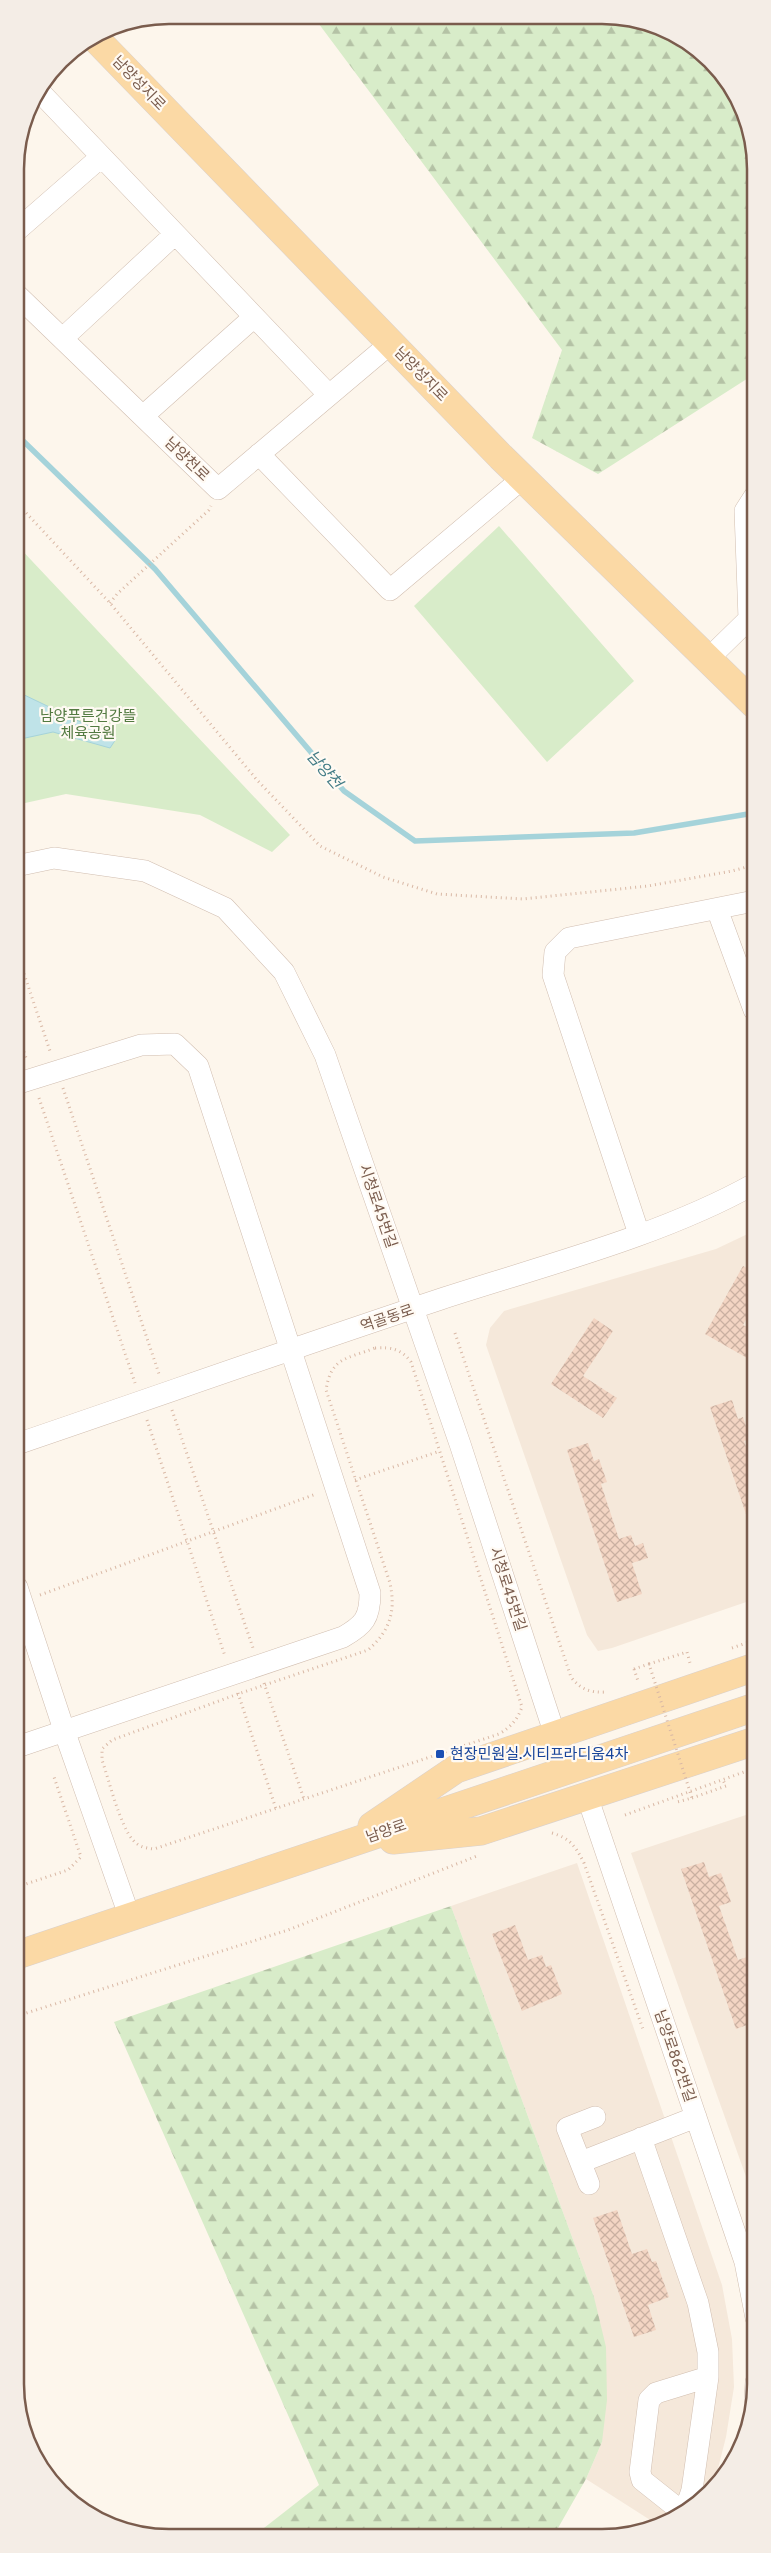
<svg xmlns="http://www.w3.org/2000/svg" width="771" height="2553" font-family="Overpass,'Noto Sans KR',sans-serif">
	<defs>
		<pattern id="forest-firs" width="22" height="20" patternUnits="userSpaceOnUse" patternTransform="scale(1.25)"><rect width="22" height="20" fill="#d8ecc9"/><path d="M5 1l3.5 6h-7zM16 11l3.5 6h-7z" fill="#b4c2a5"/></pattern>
		<pattern id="building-cross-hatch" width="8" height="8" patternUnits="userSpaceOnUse" patternTransform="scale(1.25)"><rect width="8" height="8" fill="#f3d5c3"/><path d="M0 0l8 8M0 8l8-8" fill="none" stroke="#cab0a1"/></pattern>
	</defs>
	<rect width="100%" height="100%" fill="#fdf6ec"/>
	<path fill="#f5e8da" d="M 754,1231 L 755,1599 L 612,1648 L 598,1651 L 587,1635 L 486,1345 L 490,1328 L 504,1311 L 716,1249 Z
		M 755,1812 L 755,2202 L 631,1853 Z
		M 577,1863 L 722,2285 L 732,2339 L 734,2387 L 726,2437 L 713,2488 L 680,2517 L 658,2525 L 586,2479 L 602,2442 L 594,2297 L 451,1906 Z"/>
	<path fill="#d8ecc9" d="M 499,526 L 634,681 L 547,762 L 414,606 Z
		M 16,544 L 290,835 L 272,852 L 200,815 L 66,794 L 16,805 Z"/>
	<path fill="url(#forest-firs)" d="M 313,16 L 633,18 L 679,35 L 711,60 L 740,100 L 753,139 L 753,375 L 598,474 L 532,438 L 562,350 Z
		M 451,1906 L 594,2297 L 606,2347 L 607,2400 L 602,2442 L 586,2479 L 554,2535 L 255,2535 L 319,2485 L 114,2022 Z"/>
	<path fill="#bfe3e8" stroke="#a5d3da" d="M 16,691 L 116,739 L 110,748 L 53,732 L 16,740 Z"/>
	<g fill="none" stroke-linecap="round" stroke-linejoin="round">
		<path stroke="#a5d3da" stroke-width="5.5" d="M 16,434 L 155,569 L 344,791 L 415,841 L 634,833 L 754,813"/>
	</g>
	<path fill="url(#building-cross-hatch)" d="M 743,1266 L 754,1272 L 754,1304 L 743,1325 L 754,1331 L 754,1362 L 705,1334 Z
		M 594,1318 L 613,1331 L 583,1376 L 617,1398 L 603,1418 L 551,1384 Z
		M 732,1400 L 738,1419 L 743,1417 L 750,1439 L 744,1441 L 755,1472 L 755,1532 L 752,1532 L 710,1407 Z
		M 588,1443 L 594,1461 L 599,1459 L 607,1482 L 601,1484 L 619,1539 L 631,1535 L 635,1546 L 643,1543 L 648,1558 L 632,1563 L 642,1594 L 617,1602 L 567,1450 Z
		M 704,1862 L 709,1877 L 721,1873 L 731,1902 L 719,1906 L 738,1960 L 750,1956 L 755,1971 L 755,1987 L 750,1988 L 755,2003 L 755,2022 L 736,2029 L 681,1869 Z
		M 515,1925 L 528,1960 L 542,1955 L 546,1967 L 551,1965 L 562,1994 L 522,2011 L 492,1934 Z
		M 617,2210 L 632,2254 L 647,2249 L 652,2262 L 656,2261 L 669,2297 L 648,2305 L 656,2330 L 634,2337 L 593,2218 Z"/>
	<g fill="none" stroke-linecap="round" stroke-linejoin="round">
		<defs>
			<path id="minor" d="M 39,91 L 329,395
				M 15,232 L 101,157
				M 15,293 L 218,489 L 391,343
				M 63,338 L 175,234
				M 143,416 L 254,317
				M 259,454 L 390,590 L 523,478
				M 708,659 L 749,619 L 745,511 L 754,497
				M 16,866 L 54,858 L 145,871 L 225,908 L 284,972 L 325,1055 L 460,1444 L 555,1735
				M 717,909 L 754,1010
				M 16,1084 L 141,1045 L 175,1044 L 198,1066 L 370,1593 C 370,1618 364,1625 343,1637 L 17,1747
				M 639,1234 L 553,975 L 555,952 L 569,938 L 754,901
				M 17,1444 C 158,1396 299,1346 441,1299 C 542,1266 661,1236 754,1184
				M 17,1587 L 65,1733 L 130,1918
				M 587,1796 L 745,2262 L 756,2318
				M 641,2138 L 698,2303 L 708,2352 L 708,2377 L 692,2490 L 689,2499 L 681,2511 L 642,2480 L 640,2472 L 649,2400 L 656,2393 L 708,2377
				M 581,2162 L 696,2117
				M 589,2184 L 567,2128 L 595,2117
				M 755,2399 L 756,2382"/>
			<path id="major" d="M 94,37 L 501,457 L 754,704
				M 372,1826 L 456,1769 L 755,1667
				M 393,1840 L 481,1831 L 755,1741
				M 17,1955 L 755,1707"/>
		</defs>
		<use href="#minor" stroke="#d1beb0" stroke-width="22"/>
		<use href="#major" stroke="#dad1cd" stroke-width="29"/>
		<path stroke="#d9b8a5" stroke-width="3" stroke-dasharray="1 4" stroke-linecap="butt" d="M 16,502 L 110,603 L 257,780 L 320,846 L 383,877 L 437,894 L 523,899 L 648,886 L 732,871 L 754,865
			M 110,603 L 117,594 L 209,510 L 211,506
			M 16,950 L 51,1054
			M 16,1028 L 27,1061
			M 63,1088 L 159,1374
			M 39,1098 L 135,1383
			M 455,1333 L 571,1677 C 580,1689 590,1693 606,1692
			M 375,1348 C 392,1347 401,1349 411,1362 L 522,1707 C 517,1720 511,1727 499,1734 L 154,1849 C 145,1848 139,1847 133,1840 C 120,1826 109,1780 102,1760 L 102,1749 L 112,1740 L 238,1694 L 368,1650 C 390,1631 396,1611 390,1583 L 326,1390 C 331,1357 347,1359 375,1348 Z
			M 172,1410 L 253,1648
			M 147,1420 L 225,1656
			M 355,1480 L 440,1451
			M 40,1595 L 316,1494
			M 732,1648 L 755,1640
			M 649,1664 L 687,1652 L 690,1663
			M 634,1669 L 638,1681
			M 264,1683 L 304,1799
			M 238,1693 L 276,1809
			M 692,1798 L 726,1786 L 723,1780
			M 625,1815 L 755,1768
			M 552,1833 C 570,1838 576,1847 584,1863 L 644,2032
			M 17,1887 L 68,1870 L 81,1857 L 53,1774
			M 17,2016 L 288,1930 L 477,1856"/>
		<use href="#minor" stroke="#fff" stroke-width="21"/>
		<use href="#major" stroke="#fbd9a5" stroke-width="28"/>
		<path stroke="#d9b8a5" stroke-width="3" stroke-dasharray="1 4" stroke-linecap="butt" d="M 634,1669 L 649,1664 L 692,1798 L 677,1802"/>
	</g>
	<rect fill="#1a4fb4" stroke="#fffaf3" stroke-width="2" x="435" y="1749" width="10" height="10" rx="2.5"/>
	<g text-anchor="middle" stroke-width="4.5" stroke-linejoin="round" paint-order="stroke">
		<g font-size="15" fill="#7a5c4d" stroke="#fffaf3">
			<text transform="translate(139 83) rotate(46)" y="5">남양성지로</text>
			<text transform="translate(421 374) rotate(46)" y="5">남양성지로</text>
			<text transform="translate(187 459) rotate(44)" y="5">남양천로</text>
			<text transform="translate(378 1206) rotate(71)" y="5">시청로45번길</text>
			<text transform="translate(387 1318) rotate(-19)" y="5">역골동로</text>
			<text transform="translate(508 1589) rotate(72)" y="5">시청로45번길</text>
			<text transform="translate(386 1831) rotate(-19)" y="5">남양로</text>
			<text transform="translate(675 2056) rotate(71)" y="5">남양로862번길</text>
		</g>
		<g font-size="15" fill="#537a41" stroke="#fffaf3">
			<text x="88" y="721">남양푸른건강뜰<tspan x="88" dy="17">체육공원</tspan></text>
		</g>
		<g font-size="15" fill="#164399" stroke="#fffaf3" text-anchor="start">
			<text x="450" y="1759">현장민원실.시티프라디움4차</text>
		</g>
		<g font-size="16" font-style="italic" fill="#437c86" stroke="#fffaf3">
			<text transform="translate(325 769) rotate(49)" y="6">남양천</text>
		</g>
	</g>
	<path d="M0 0H771V2553H0ZM169 24H602A145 145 0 0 1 747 169V2384A145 145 0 0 1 602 2529H169A145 145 0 0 1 24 2384V169A145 145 0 0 1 169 24Z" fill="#f4ede6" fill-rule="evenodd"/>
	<path fill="none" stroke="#7a5c4d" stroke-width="2.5" d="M169 24H602A145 145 0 0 1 747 169V2384A145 145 0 0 1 602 2529H169A145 145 0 0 1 24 2384V169A145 145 0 0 1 169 24Z"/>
</svg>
